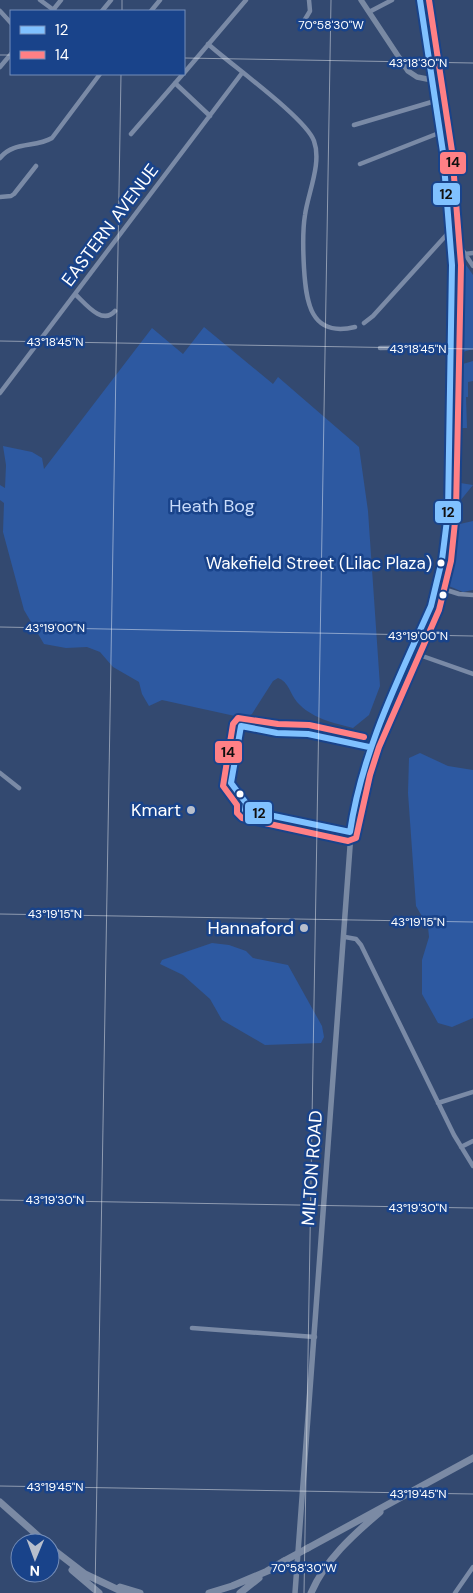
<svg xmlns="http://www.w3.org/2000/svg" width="473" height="1593" font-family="'DM Sans',sans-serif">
	<rect width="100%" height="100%" fill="#334970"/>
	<path fill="#2d59a1" d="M 457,252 L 473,275 L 473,349 L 456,354 Z
		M 204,327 L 273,384 L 278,377 L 359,447 L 368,511 L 380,686 L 369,715 L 353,728 C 333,723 311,718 297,702 C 290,694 289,682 278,678 L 273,681 L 252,714 L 244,718 L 162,700 L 149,706 L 142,694 L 139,682 L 113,667 L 100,652 L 87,647 L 66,648 L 44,644 L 24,610 L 3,532 L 4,503 L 0,500 L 0,485 L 5,488 L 6,465 L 3,446 L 32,452 L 42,458 L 44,469 L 152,328 L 183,354 Z
		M 473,361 L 473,381 L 468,382 L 468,397 L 466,397 L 467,428 L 456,428 L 456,444 L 454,444 L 456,366 Z
		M 454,482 L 473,485 L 460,501 L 455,493 Z
		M 473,521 L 473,590 L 463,592 L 444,584 L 451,526 Z
		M 420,753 L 448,766 L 473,770 L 473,1018 L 452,1027 L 438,1023 L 422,994 L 422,960 L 429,937 L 428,927 L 416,906 L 408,793 L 409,758 Z
		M 212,943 L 229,945 L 246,951 L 253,958 L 288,965 L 322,1026 L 324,1037 L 321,1043 L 265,1045 L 222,1020 L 210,999 L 183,975 L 160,964 L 162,960 Z"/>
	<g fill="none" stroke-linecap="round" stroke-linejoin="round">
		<path stroke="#7a8aa6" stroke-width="4.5" d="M 40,0 L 55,11
			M 53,10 L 61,0
			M 0,11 L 11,23
			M 102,11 L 111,0
			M 151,11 L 160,0
			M 369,12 L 392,0
			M 304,21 L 310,11 L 309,0
			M 208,44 C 230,64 306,118 314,141 C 322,163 308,193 305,215 C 302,233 303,250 304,268 C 306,301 310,338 355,327
			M 0,67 L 11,54
			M 184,73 L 246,0
			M 175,83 L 210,116
			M 354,125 L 435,101
			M 131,134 L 183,74
			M 0,158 C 14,141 35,148 52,138 L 100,74
			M 360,164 L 439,133
			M 0,197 L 11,196 L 14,194 L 36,166
			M 465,254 L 473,253
			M 75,294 C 85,303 102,326 115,311
			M 364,323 L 373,316 L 450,231 L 473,266
			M 380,348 L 450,347
			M 0,393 L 242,73
			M 437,587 L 459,594 L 473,595
			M 411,652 L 473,674
			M 0,773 L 19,788
			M 345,937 L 356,939 L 361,945 L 454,1135 L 473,1166
			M 438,1103 L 473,1092
			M 461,1147 L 473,1141
			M 192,1328 L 315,1337
			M 455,1593 L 473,1567"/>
		<path stroke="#7989a3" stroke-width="5.5" d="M 361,0 L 408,71 L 417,77 L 432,80
			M 295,1593 L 353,806 L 369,747 L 431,605 L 440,571 L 444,539 L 448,473 L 451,247 L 436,105 L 420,0"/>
		<path stroke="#7b8aa4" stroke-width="7" d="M 0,1502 L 46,1543
			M 50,1547 L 85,1574 L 125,1593
			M 308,1548 L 473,1458
			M 72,1570 L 99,1593
			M 267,1571 L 284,1561
			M 120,1587 L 140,1593
			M 209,1593 L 232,1586 L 270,1570
			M 240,1593 L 259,1578
			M 311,1593 C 325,1560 353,1535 380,1512"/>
		<path stroke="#7b8aa4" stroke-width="7" d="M 284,1561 L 308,1548"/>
		<defs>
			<path id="bus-1" d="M 369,747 L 308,734 L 277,733 L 241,726 L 231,783 L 246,803 L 245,810 L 350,832 C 362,751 398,680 431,606 L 442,560 L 448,512 L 452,265 L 443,152 L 420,0"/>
			<path id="bus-2" d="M 364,737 L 309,725 L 278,724 L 238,718 L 233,724 L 223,786 L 237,805 L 237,813 L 242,818 L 348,841 L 356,838 L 370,775 L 379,747 L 439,610 L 451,561 L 456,512 L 461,265 L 452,151 L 429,0"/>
		</defs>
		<use href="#bus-1" stroke="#19438a" stroke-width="10"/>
		<use href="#bus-2" stroke="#19438a" stroke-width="10"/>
		<use href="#bus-1" stroke="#80c1ff" stroke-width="6"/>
		<use href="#bus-2" stroke="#ff8085" stroke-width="6"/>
	</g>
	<path fill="none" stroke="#fff" stroke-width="1" stroke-opacity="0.45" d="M 122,11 L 122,0M 0,55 L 11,55M 184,58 L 473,63M 0,341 L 473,349M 0,627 L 473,636M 0,914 L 473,922M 0,1200 L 473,1208M 0,1486 L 473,1494M 95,1593 L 121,74M 304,1593 L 331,0"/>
	<g fill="#fff" stroke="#19438a" stroke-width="2">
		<circle cx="441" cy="563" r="4.5"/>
		<circle cx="443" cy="595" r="4.5"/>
		<circle cx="240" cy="794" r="4.5"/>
	</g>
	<g fill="#b8bfcd" stroke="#19438a" stroke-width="2">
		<circle cx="191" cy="810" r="5"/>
		<circle cx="304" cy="928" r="5"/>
	</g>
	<g text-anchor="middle" stroke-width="5" stroke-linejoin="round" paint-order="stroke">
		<g font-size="17" fill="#fff" stroke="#19438a" text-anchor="end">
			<text x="432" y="569">Wakefield Street (Lilac Plaza)</text>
		</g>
		<g font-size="18" fill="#fff" stroke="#19438a">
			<text transform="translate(110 225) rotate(-53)" y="6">EASTERN AVENUE</text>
			<text transform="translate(312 1168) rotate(-86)" y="6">MILTON ROAD</text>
		</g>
		<g font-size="18" fill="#c8dbfa" stroke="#19438a">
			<text x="212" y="512">Heath Bog</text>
		</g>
		<g font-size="18" fill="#fff" stroke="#19438a" text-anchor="end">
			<text x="181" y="816">Kmart</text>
			<text x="294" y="934">Hannaford</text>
		</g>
	</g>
	<g font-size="12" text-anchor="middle" fill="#fff" stroke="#19438a" stroke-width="5" stroke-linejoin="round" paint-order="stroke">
		<text x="331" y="29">70°58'30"W</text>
		<text x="418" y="67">43°18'30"N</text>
		<text x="55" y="346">43°18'45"N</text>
		<text x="418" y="353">43°18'45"N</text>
		<text x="55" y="632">43°19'00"N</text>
		<text x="418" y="640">43°19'00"N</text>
		<text x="55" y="918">43°19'15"N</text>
		<text x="418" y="926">43°19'15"N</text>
		<text x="55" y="1204">43°19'30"N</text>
		<text x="418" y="1212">43°19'30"N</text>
		<text x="55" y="1491">43°19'45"N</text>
		<text x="418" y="1498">43°19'45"N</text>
		<text x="304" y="1572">70°58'30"W</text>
	</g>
	<g stroke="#19438a" stroke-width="2">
		<rect x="439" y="151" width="28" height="24" rx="5" fill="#ff8085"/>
		<rect x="432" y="182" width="29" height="24" rx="5" fill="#80c1ff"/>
		<rect x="434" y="500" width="28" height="24" rx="5" fill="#80c1ff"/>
		<rect x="214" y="740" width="29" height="24" rx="5" fill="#ff8085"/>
		<rect x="244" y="801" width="29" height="24" rx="5" fill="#80c1ff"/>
	</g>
	<g font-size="14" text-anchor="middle" font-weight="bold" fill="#111">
		<text x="453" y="167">14</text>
		<text x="446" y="199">12</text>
		<text x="448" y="517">12</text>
		<text x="228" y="757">14</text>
		<text x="259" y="818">12</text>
	</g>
	<rect x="10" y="10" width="175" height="65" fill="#19438a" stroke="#758eb9"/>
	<rect x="20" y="26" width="25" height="8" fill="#80c1ff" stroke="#758eb9"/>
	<text x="55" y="35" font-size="15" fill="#ffffff">12</text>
	<rect x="20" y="51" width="25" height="8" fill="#ff8085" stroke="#758eb9"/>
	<text x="55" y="60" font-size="15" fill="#ffffff">14</text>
	<g transform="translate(35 1558) rotate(181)"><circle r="24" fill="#19438a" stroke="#758eb9"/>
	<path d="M0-4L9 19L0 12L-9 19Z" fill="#b8bfcd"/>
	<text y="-8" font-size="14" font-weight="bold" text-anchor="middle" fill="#ffffff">N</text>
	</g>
</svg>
